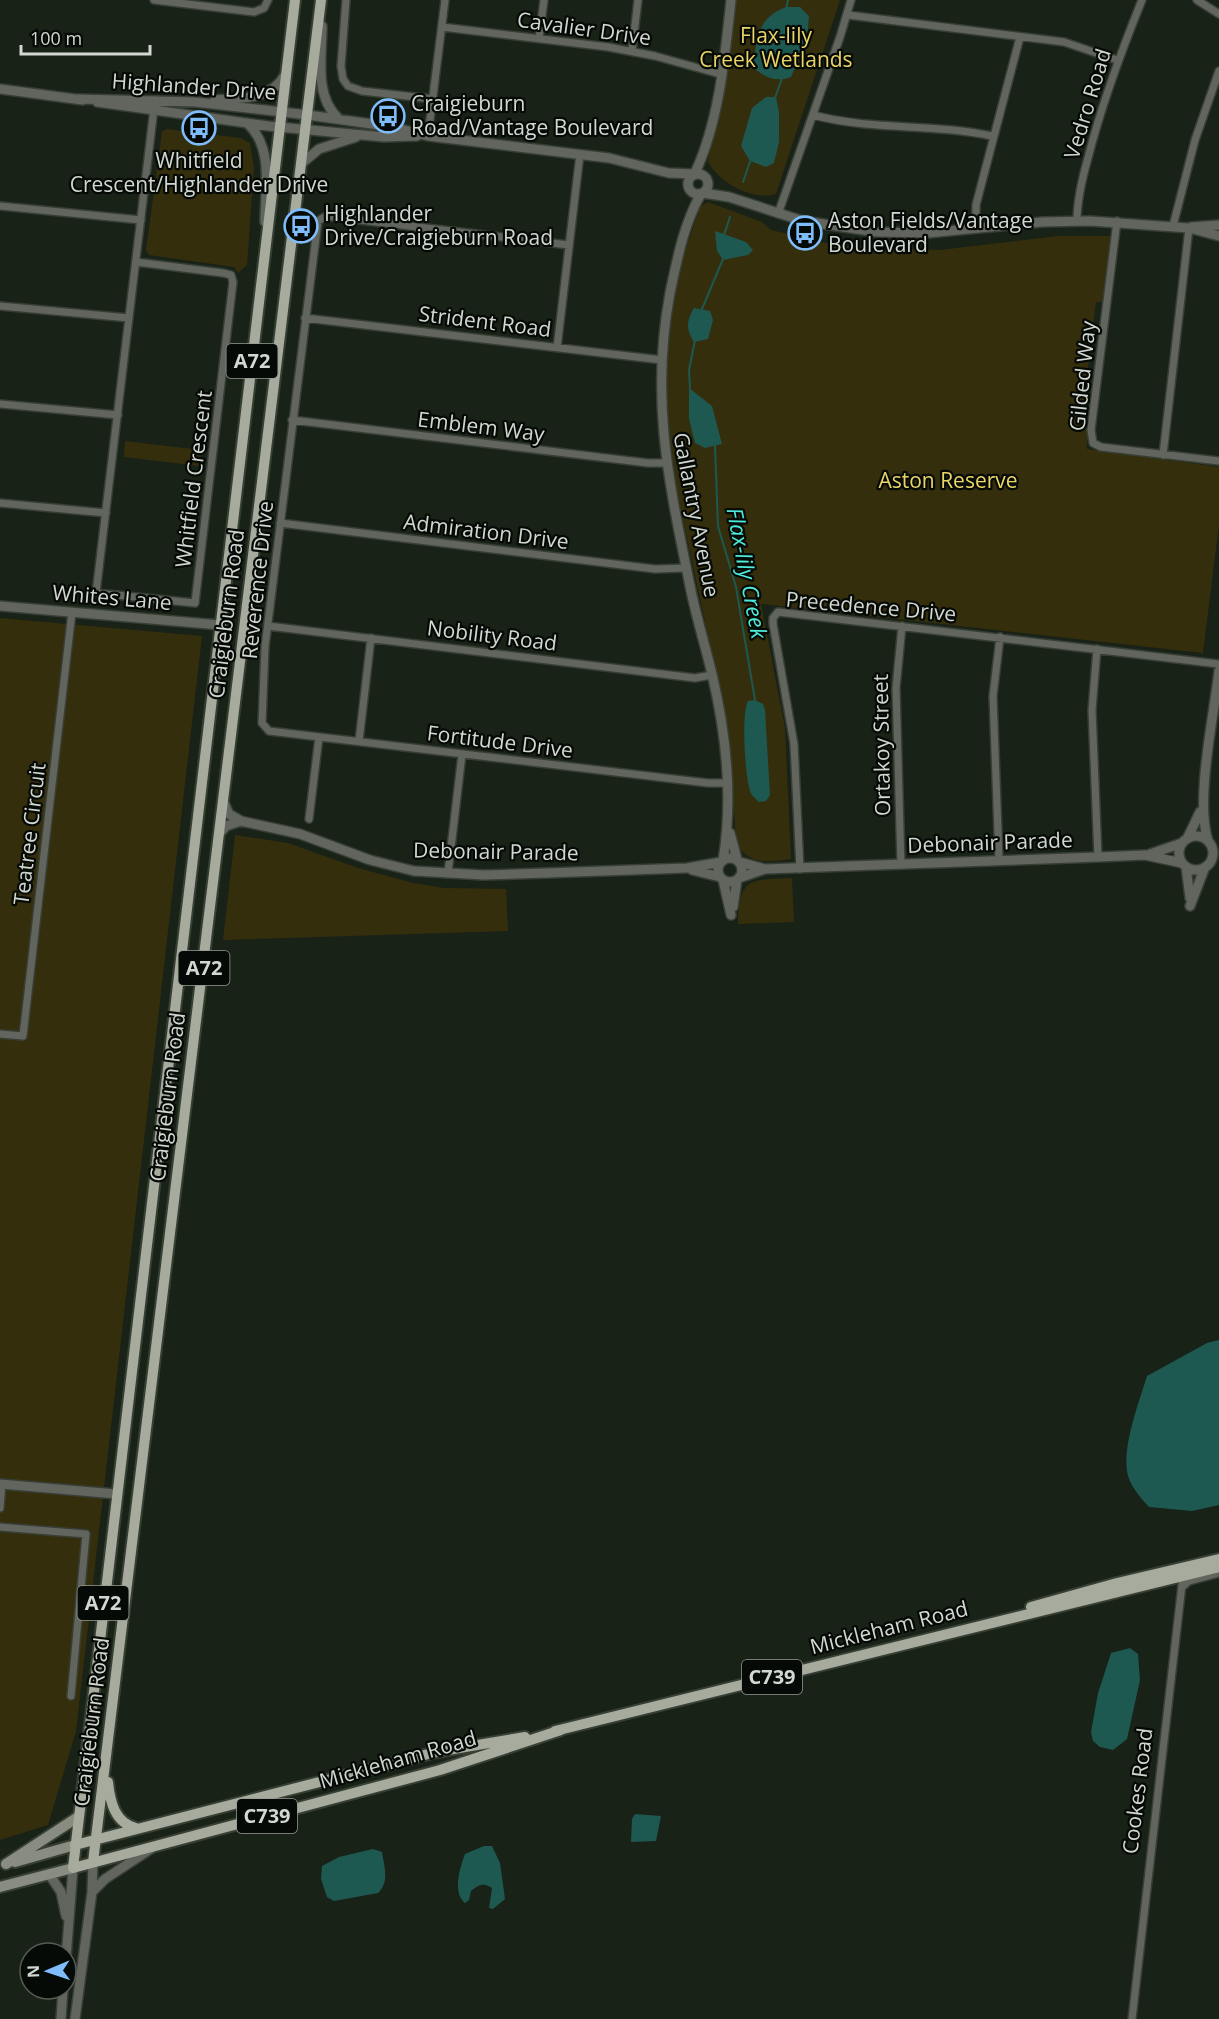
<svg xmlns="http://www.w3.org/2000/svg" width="1219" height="2019" font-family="'Open Sans',sans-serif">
	<rect width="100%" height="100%" fill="#192217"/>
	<path fill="#352e0d" d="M 736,0 L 840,0 L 776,194 C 752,201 720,183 708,162 Z
		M 166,129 L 241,138 L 250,143 L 254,168 L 247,265 L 238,273 L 234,267 L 149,255 L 146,250 L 162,132 Z
		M 708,202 L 762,222 L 771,230 L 826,243 L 864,248 L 940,250 L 1058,236 L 1111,236 L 1102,302 L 1096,302 L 1081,424 L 1087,425 L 1087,449 L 1219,467 L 1219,524 L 1203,653 L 761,604 L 785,728 L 791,859 C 768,862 747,866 736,841 L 729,733 L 672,469 C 667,414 663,354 672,299 C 677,269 691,237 700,207 Z
		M 125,441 L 201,450 L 200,466 L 124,457 Z
		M 0,618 L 202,636 L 76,1731 L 48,1825 L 0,1840 Z
		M 235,835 L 288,843 L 358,868 L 413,883 L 444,888 L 506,889 L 508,931 L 223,940 Z
		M 792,878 L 794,922 L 738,924 C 739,876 751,880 792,878 Z"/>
	<path fill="#1d5851" d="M 786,7 L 800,7 L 809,16 L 807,41 L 791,77 C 776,83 763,77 752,66 C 759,36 756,19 786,7 Z
		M 766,97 L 776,97 L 779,112 L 779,142 L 774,163 L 766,167 L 750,161 L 741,146 L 752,108 Z
		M 715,231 L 746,242 L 753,250 L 748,255 L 723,260 L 717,251 Z
		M 694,308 L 710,311 L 713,320 L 708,339 L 694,342 C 686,330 686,321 694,308 Z
		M 689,388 L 712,406 L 722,444 L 705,448 L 695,443 L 689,419 Z
		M 755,700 L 763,704 L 765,710 L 770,795 L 766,801 L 759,802 C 755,798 751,795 750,791 C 745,775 741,715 748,701 Z
		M 1219,1340 L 1219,1505 L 1192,1511 L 1149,1507 C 1140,1497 1129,1485 1127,1471 C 1123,1444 1139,1402 1147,1376 L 1207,1343 Z
		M 1130,1648 L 1138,1654 L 1140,1680 L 1127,1739 L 1113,1750 L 1100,1747 L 1093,1741 L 1091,1732 L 1098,1693 L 1111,1653 Z
		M 635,1814 L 661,1816 L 656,1841 L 631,1842 L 632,1819 Z
		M 484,1846 L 492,1846 L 500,1863 L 505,1899 L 493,1909 L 489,1908 L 492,1888 C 483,1882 478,1885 471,1891 L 469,1900 L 465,1903 C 452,1893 460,1867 465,1854 Z
		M 373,1849 L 382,1852 C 384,1866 390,1882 378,1893 L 334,1901 L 327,1897 L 321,1879 L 322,1866 L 339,1857 Z"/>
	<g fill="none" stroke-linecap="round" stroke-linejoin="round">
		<path stroke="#1d5851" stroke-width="2" d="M 786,10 L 788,0
			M 775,98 L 782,78
			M 743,182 L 751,159
			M 724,235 L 730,217
			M 702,309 L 723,259
			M 690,388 L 689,370 L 695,340
			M 715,446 L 718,526 L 736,587 L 755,700"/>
		<defs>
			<path id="minor" d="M 154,0 L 254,12 L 264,8 L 268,0
				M 346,0 L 341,66 L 343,79 L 348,86 L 362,91 L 433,99
				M 1197,0 L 1219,14
				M 848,15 L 1064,42 L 1117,60
				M 442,27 L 608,47 L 655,56 L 720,74
				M 539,39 L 544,0
				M 632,51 L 638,0
				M 813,115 C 873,131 932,123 992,136
				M 428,136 L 445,0
				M 0,206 L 141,220
				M 778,214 L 840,37 L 851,0
				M 1077,221 C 1077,199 1082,179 1088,158 C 1102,103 1121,52 1142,0
				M 1117,221 L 1091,430 L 1093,443 L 1101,447 L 1219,461
				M 1173,226 L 1195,140 L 1219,71
				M 976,229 L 976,205 L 1020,37
				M 569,245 L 326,216 L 318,221 L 265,647 L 262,723 L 269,731 L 708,783 L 726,783
				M 136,262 L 223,273 L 231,275 L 233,282 L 195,603 L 96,593 L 155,100
				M 0,306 L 129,318
				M 305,318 L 662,360
				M 557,348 L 580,154
				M 0,404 L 118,415
				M 292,420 L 648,463 L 665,463
				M 1163,455 L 1189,228
				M 0,503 L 106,513
				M 280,523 L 655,569 L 687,568
				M 268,626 L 695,678 L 712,675
				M 1097,649 L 1092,710 L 1098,857
				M 359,741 L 371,638
				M 309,819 L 319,737
				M 999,860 L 993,696 L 1000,637
				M 901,865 L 896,688 L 902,626
				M 800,869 L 794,744 L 773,624 L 773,618 L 778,612 L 1219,664
				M 448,873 L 462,754
				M 0,1034 L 23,1036 L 72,612
				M 0,1508 L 2,1484
				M 0,1527 L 86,1534 L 71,1696
				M 1182,1587 L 1189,1581 L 1219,1573
				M 1132,2019 L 1183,1576"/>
			<path id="tertiary" d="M 322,26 C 322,56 314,96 338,118
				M 0,89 L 83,100
				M 78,99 L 195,102 L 308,115 L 393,127 L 428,136 L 609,158 L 669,173 L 693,174
				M 215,100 C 242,98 271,100 285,75
				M 97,102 L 268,126 L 384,137 L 417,136
				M 248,124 C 274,148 265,190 265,222
				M 301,164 L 319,149 L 356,137
				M 695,173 C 719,122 725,57 731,0
				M688 184a10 10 0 1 1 20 0a10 10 0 1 1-20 0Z
				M 703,193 L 729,197 L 803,221 L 877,232 L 928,233 L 1042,222 L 1090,221 L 1189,228 L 1219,236
				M 701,194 C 684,223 677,260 670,293 C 650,399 669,483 690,586 C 696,616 705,645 712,674 C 726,733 733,800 723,860
				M 1191,227 L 1219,225
				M 0,606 L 220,625
				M 224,803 L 229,814 L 241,821 L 300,834 L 370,860 L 414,871 L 484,875 L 547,873 L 687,868 L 721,862
				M 220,833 L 226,826 L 241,821
				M 730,833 L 737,859
				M1179 853a17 17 0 1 1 34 0a17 17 0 1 1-34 0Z
				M 1187,839 L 1200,812
				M 1208,841 C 1195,800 1214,715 1219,671
				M 1150,854 L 1182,843
				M718 870a12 12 0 1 1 24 0a12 12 0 1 1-24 0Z
				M 740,862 L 765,869
				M 1186,867 L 1190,898
				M 692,870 L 720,877
				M 739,878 L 765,869 L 1098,857 L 1145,855 L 1182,863
				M 723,880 L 731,915
				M 1190,906 L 1205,867
				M 733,907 L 737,880
				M 0,1484 L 116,1494
				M 49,1874 L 61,1892 L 66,1916
				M 92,1892 L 105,1879 L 152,1848
				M 66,1958 L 73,1868
				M 61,2019 L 63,1989
				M 75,2019 L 92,1892 L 93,1862"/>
			<path id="secondary" d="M 15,1862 L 75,1845
				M 6,1864 L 78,1817
				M 0,1887 L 73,1868"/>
			<path id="primary" d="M 295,0 L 73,1868 L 440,1770 L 561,1730
				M 1031,1607 L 1117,1583 L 1219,1559
				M 555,1731 L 1219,1567
				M 108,1782 C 110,1802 115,1823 136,1828
				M 75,1845 L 436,1752 L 525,1737
				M 93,1862 L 321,0"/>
		</defs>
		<use href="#minor" stroke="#373f35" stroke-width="10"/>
		<use href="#tertiary" stroke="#373f35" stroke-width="12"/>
		<use href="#secondary" stroke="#373f35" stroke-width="14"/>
		<use href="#primary" stroke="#373f35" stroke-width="14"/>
		<use href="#minor" stroke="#62645e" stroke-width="7"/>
		<use href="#tertiary" stroke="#62645e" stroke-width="9"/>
		<use href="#secondary" stroke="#898c81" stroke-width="10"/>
		<use href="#primary" stroke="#a7ab9d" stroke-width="10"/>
	</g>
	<defs>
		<symbol id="bus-ring" viewBox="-11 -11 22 22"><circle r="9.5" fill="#060a06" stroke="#7ebdf9" stroke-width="1.5"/><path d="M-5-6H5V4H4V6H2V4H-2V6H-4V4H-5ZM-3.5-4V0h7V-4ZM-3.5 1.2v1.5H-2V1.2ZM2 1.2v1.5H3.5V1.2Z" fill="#7ebdf9"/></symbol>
	</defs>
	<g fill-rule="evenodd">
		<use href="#bus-ring" x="369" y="97" width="38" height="38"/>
		<use href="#bus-ring" x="180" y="109" width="38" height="38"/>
		<use href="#bus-ring" x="282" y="207" width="38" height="38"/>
		<use href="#bus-ring" x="786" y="214" width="38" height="38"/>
	</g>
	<g text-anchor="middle" stroke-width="4.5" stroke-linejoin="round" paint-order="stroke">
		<g fill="#060a06" stroke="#959a94" stroke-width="1.5">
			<rect x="226.5" y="344" width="51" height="34" rx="4.5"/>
			<rect x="178.5" y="951" width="51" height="34" rx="4.5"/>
			<rect x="77.5" y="1586" width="51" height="34" rx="4.5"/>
			<rect x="742" y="1660" width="60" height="34" rx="4.5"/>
			<rect x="237" y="1799" width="60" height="34" rx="4.5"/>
		</g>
		<g font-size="20" font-weight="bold" fill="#d2d8d1">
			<text x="252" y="368">A72</text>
			<text x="204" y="975">A72</text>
			<text x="103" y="1610">A72</text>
			<text x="772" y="1684">C739</text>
			<text x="267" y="1823">C739</text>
		</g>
		<g font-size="21" fill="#d2d8d1" stroke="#060a06">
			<text transform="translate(584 29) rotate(8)" y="7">Cavalier Drive</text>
			<text transform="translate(194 87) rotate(4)" y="7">Highlander Drive</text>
			<text transform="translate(1088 104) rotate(-73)" y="7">Vedro Road</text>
			<text transform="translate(485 322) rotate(7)" y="7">Strident Road</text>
			<text transform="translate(1083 376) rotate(-84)" y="7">Gilded Way</text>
			<text transform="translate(481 427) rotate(7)" y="7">Emblem Way</text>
			<text transform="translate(194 479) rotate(-83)" y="7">Whitfield Crescent</text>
			<text transform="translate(696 515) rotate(79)" y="7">Gallantry Avenue</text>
			<text transform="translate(486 532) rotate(7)" y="7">Admiration Drive</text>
			<text transform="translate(258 580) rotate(-84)" y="7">Reverence Drive</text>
			<text transform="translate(112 598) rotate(5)" y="7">Whites Lane</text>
			<text transform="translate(871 607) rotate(5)" y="7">Precedence Drive</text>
			<text transform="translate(227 614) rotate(-83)" y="7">Craigieburn Road</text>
			<text transform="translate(492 636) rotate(7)" y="7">Nobility Road</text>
			<text transform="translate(500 742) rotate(7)" y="7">Fortitude Drive</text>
			<text transform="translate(882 745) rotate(-91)" y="7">Ortakoy Street</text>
			<text transform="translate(30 834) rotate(-83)" y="7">Teatree Circuit</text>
			<text transform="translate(990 843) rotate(-2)" y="7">Debonair Parade</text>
			<text transform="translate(496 852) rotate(1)" y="7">Debonair Parade</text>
			<text transform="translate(168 1097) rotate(-83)" y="7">Craigieburn Road</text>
			<text transform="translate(889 1628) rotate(-14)" y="7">Mickleham Road</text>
			<text transform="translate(92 1722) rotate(-83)" y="7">Craigieburn Road</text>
			<text transform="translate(398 1760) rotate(-16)" y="7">Mickleham Road</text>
			<text transform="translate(1138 1791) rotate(-83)" y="7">Cookes Road</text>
		</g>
		<g font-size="21" fill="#ebd466" stroke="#060a06">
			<text x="776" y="43">Flax-lily<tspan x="776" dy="24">Creek Wetlands</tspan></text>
			<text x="948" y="488">Aston Reserve</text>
		</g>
		<g font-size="21" fill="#d2d8d1" stroke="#060a06" text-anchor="start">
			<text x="411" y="111">Craigieburn<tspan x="411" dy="24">Road/Vantage Boulevard</tspan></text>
			<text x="199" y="168" text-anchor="middle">Whitfield<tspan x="199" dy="24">Crescent/Highlander Drive</tspan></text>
			<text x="324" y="221">Highlander<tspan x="324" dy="24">Drive/Craigieburn Road</tspan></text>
			<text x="828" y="228">Aston Fields/Vantage<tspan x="828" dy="24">Boulevard</tspan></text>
		</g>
		<g font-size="22" font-style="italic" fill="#4decda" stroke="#060a06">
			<text transform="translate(747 573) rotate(79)" y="8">Flax-lily Creek</text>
		</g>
	</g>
	<g transform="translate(48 1971) rotate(268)"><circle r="28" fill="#060a06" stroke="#585c57" stroke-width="1.5"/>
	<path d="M0-4.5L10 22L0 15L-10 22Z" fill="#7ebdf9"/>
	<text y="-9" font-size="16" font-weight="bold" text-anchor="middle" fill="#d2d8d1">N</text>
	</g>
	<path d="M21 45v9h129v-9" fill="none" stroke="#d2d8d1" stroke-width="3"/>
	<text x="30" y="45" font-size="18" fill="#d2d8d1" stroke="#060a06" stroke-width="4.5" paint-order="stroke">100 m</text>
</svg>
